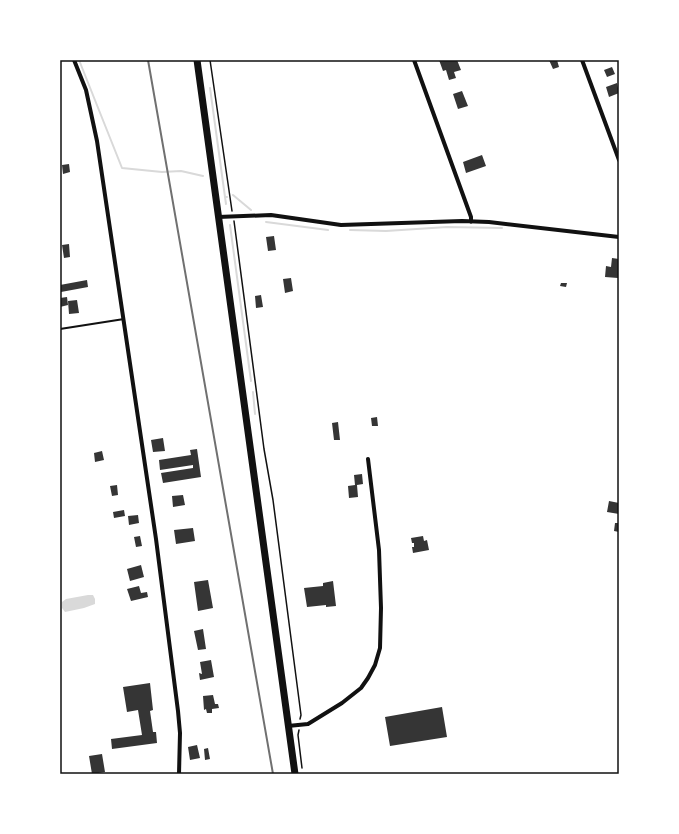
<svg xmlns="http://www.w3.org/2000/svg" width="679" height="834" font-family="Commissioner,sans-serif">
	<rect width="100%" height="100%" fill="#fff"/>
	<path fill="#d9d9d9" d="M 88,595 L 93,595 L 95,599 L 95,604 L 84,608 L 65,612 L 62,608 L 62,602 L 66,599 Z"/>
	<g fill="none" stroke-linecap="round" stroke-linejoin="round">
		<path stroke="#d9d9d9" stroke-width="2" d="M 79,60 L 122,168 L 162,172 L 181,171 L 203,176
			M 210,88 L 225,197 L 227,197
			M 233,195 L 251,210
			M 225,197 L 226,204
			M 266,222 L 328,230
			M 230,225 L 251,381
			M 350,230 L 386,231 L 447,227 L 502,228
			M 253,392 L 255,414"/>
	</g>
	<path fill="#353535" d="M 439,60 L 452,60 L 452,61 L 457,60 L 461,70 L 454,72 L 456,78 L 449,80 L 446,70 L 443,71 Z
		M 549,60 L 557,60 L 559,67 L 553,69 Z
		M 612,67 L 615,74 L 607,77 L 604,70 Z
		M 617,83 L 619,93 L 609,97 L 606,87 Z
		M 462,91 L 468,106 L 458,109 L 453,94 Z
		M 482,155 L 486,166 L 466,173 L 463,162 Z
		M 69,164 L 70,172 L 63,174 L 62,165 Z
		M 274,236 L 276,250 L 268,251 L 266,237 Z
		M 69,244 L 70,257 L 64,258 L 62,245 Z
		M 612,258 L 619,259 L 619,276 L 618,276 L 618,278 L 605,277 L 606,266 L 611,267 Z
		M 291,278 L 293,291 L 285,293 L 283,279 Z
		M 87,280 L 88,287 L 61,292 L 60,285 Z
		M 561,283 L 567,283 L 566,287 L 560,286 Z
		M 261,295 L 263,307 L 256,308 L 255,296 Z
		M 67,297 L 68,305 L 60,307 L 60,298 Z
		M 77,300 L 79,313 L 69,314 L 68,301 Z
		M 377,417 L 378,426 L 372,426 L 371,418 Z
		M 338,422 L 340,440 L 334,440 L 332,423 Z
		M 163,438 L 165,451 L 153,452 L 151,440 Z
		M 197,449 L 201,477 L 163,483 L 161,473 L 193,468 L 193,465 L 160,470 L 159,460 L 191,455 L 190,450 Z
		M 102,451 L 104,460 L 95,462 L 94,453 Z
		M 362,474 L 363,484 L 357,485 L 358,497 L 349,498 L 348,486 L 355,485 L 354,475 Z
		M 117,485 L 118,495 L 112,496 L 110,486 Z
		M 183,495 L 185,505 L 173,507 L 172,496 Z
		M 609,501 L 619,503 L 619,514 L 607,512 Z
		M 124,510 L 125,516 L 114,518 L 113,512 Z
		M 138,515 L 139,523 L 129,525 L 128,516 Z
		M 615,523 L 619,523 L 619,532 L 614,531 Z
		M 193,528 L 195,541 L 176,544 L 174,530 Z
		M 140,536 L 142,546 L 136,547 L 134,537 Z
		M 423,536 L 424,541 L 427,540 L 429,550 L 413,553 L 412,547 L 414,547 L 414,543 L 412,543 L 411,538 Z
		M 141,565 L 144,577 L 130,581 L 127,569 Z
		M 208,580 L 213,608 L 198,611 L 194,582 Z
		M 333,581 L 336,606 L 326,607 L 326,605 L 307,607 L 304,588 L 323,586 L 323,583 Z
		M 139,586 L 141,593 L 147,592 L 148,597 L 131,601 L 127,589 Z
		M 203,629 L 206,649 L 198,650 L 194,631 Z
		M 211,660 L 214,677 L 200,680 L 199,673 L 202,674 L 200,662 Z
		M 150,683 L 153,710 L 150,711 L 153,732 L 156,732 L 157,743 L 112,749 L 111,739 L 142,735 L 138,710 L 127,712 L 123,687 Z
		M 213,695 L 215,704 L 218,704 L 219,708 L 212,709 L 212,713 L 207,713 L 206,709 L 204,710 L 203,696 Z
		M 442,707 L 447,737 L 390,746 L 385,717 Z
		M 197,745 L 200,758 L 190,760 L 188,747 Z
		M 208,748 L 210,759 L 205,760 L 204,749 Z
		M 102,754 L 105,772 L 92,774 L 89,756 Z"/>
	<g fill="none" stroke-linecap="round" stroke-linejoin="round">
		<path stroke="#111" stroke-width="1.5" d="M 210,60 L 232,211
			M 234,221 L 264,449 L 273,500 L 301,715 L 300,719
			M 299,730 L 298,735 L 302,768"/>
		<path stroke="#111" stroke-width="2" d="M 60,329 L 124,319"/>
		<path stroke="#111" stroke-width="4" d="M 74,60 L 86,90 L 97,141 L 156,539 L 178,711 L 180,733 L 179,774
			M 414,60 L 471,217 L 471,222
			M 582,60 L 619,160
			M 218,217 L 271,215 L 341,225 L 462,221 L 489,222 L 619,237
			M 288,726 L 308,724 L 342,703 L 361,688 L 368,678 L 375,665 L 380,648 L 381,608 L 379,550 L 368,459"/>
		<path stroke="#111" stroke-width="7" d="M 197,60 L 295,774"/>
		<path stroke="#707070" stroke-width="2" d="M 148,60 L 273,774"/>
	</g>
	<rect width="679" height="834" fill="none" stroke="#ffffff" stroke-width="122"/>
	<rect x="61" y="61" width="557" height="712" fill="none" stroke="#111" stroke-width="1.5"/>
</svg>
